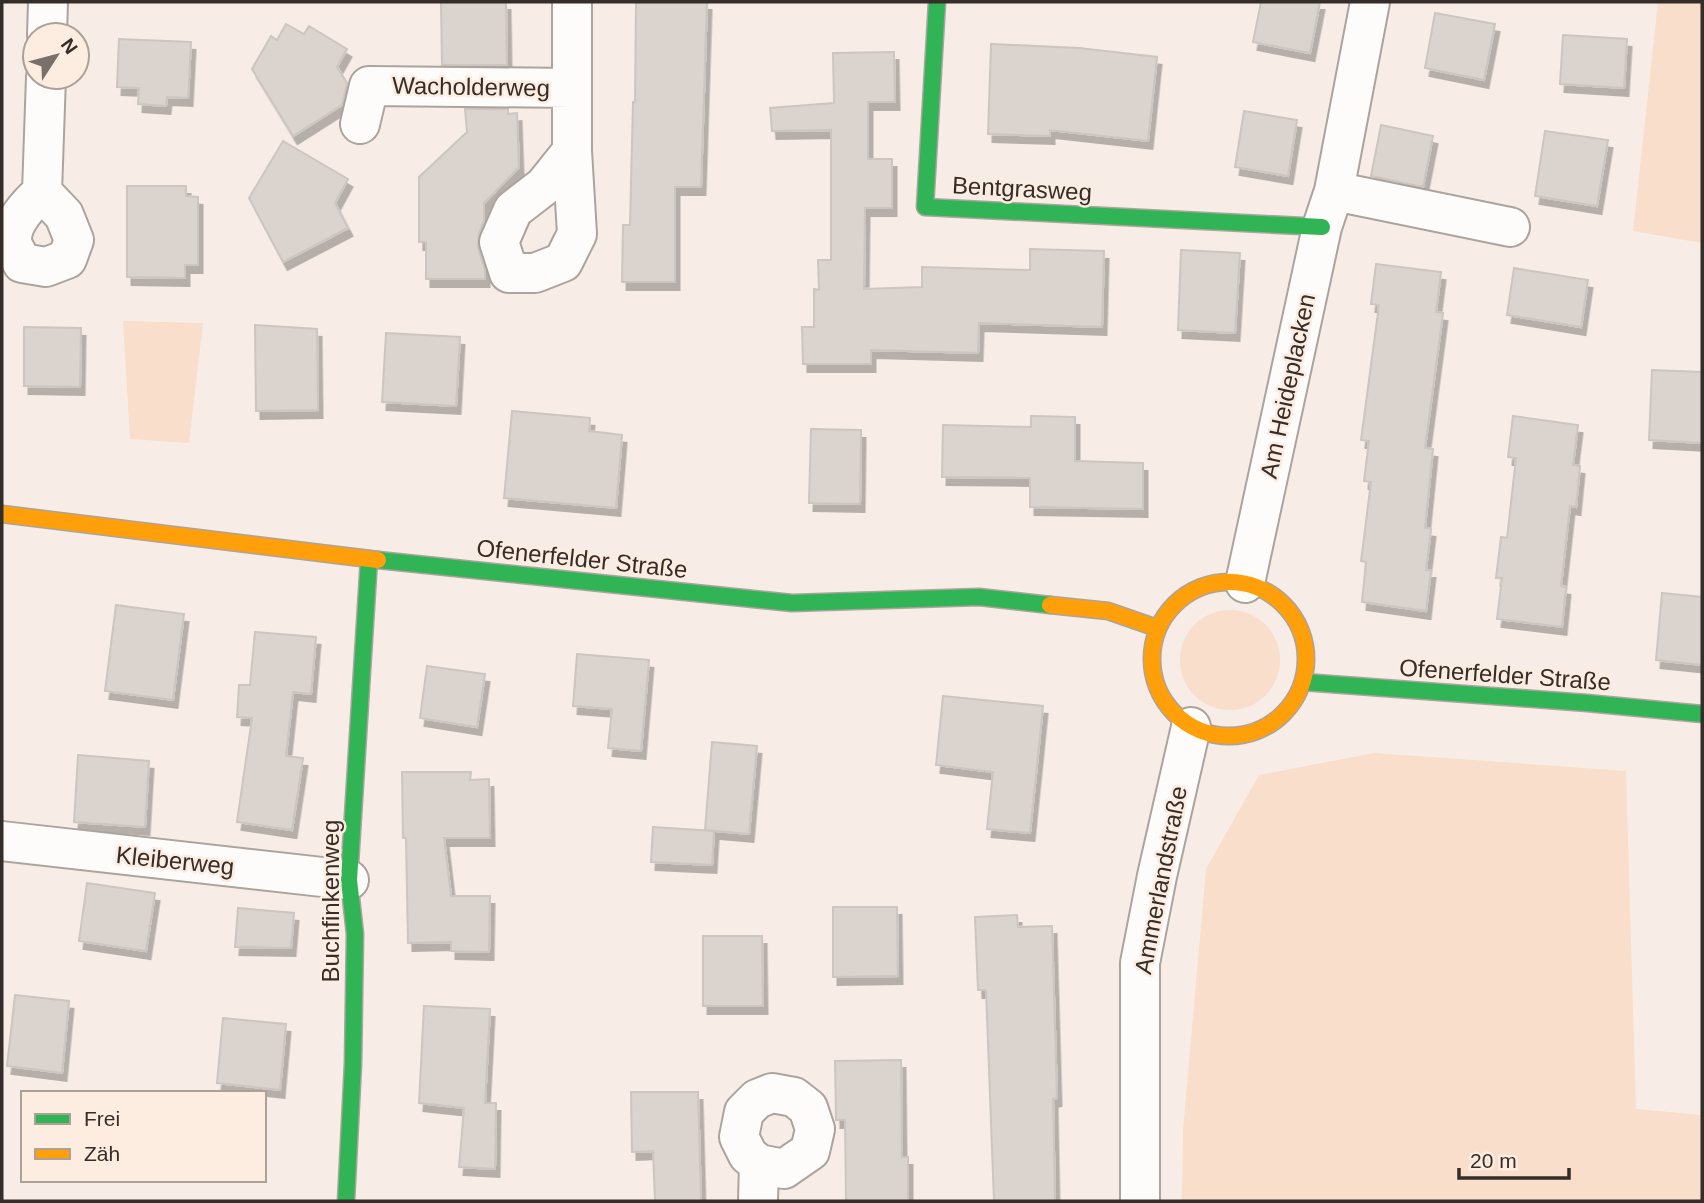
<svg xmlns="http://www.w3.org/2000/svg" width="1704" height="1203" font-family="Helvetica,sans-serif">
	<defs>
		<filter id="shadow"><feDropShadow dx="4.5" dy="8" stdDeviation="0" flood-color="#0004"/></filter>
	</defs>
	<rect width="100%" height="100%" fill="#f7ede6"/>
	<path fill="#f8decb" d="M 1658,2 L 1702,2 L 1702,243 L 1633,231 Z
		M 123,321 L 203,323 L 189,443 L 130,439 Z
		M1180 660a50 50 0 1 1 100 0a50 50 0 1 1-100 0Z
		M 1374,753 L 1626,771 L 1636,1109 L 1702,1115 L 1702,1201 L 1182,1201 L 1183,1130 L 1206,869 L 1259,775 Z"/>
	<path fill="#dbd3ce" stroke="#cdc5c0" stroke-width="2" filter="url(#shadow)" d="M 441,2 L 506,2 L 507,65 L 442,65 Z
		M 636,2 L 707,2 L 701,187 L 675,187 L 675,282 L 622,282 L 623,225 L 630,225 L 633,102 L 635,102 Z
		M 1261,2 L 1320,2 L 1310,53 L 1253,42 Z
		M 1435,13 L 1495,24 L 1484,80 L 1425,68 Z
		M 286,24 L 304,34 L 309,26 L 347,49 L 337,67 L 347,83 L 342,105 L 293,136 L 252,69 L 271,36 L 277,40 Z
		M 1563,35 L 1627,39 L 1624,88 L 1560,84 Z
		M 119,39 L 191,42 L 188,98 L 167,97 L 166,106 L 138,104 L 139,88 L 117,87 Z
		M 991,44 L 1079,48 L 1157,57 L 1148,141 L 1050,130 L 1050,136 L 988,134 Z
		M 894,52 L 895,102 L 868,102 L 868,159 L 892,159 L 892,208 L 865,208 L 864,289 L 922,287 L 922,267 L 1030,270 L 1030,249 L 1104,251 L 1102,327 L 979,323 L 978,353 L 871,350 L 871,364 L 803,364 L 802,327 L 814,327 L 814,289 L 819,290 L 818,260 L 831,260 L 831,130 L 772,131 L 770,108 L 834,103 L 833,53 Z
		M 465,109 L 508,109 L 508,114 L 517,113 L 519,167 L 484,203 L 484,221 L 479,233 L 478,248 L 485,269 L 485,279 L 426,279 L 426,242 L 419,242 L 419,177 L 467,132 Z
		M 1244,111 L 1297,120 L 1288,176 L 1235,167 Z
		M 1381,125 L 1433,136 L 1423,187 L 1371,176 Z
		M 1545,131 L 1608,140 L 1597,206 L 1535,196 Z
		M 283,141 L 348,179 L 335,203 L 348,228 L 283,262 L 249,198 Z
		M 127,186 L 186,186 L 186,196 L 198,197 L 198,265 L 185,265 L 185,278 L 127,277 Z
		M 1181,250 L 1240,253 L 1235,333 L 1178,330 Z
		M 1376,264 L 1441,272 L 1436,312 L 1443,313 L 1425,448 L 1433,449 L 1425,528 L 1431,529 L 1426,570 L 1431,570 L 1426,611 L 1362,602 L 1366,562 L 1361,561 L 1371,482 L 1364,481 L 1369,441 L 1361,440 L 1379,305 L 1371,304 Z
		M 1514,268 L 1588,280 L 1581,327 L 1507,315 Z
		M 255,325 L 317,329 L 318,410 L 256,411 Z
		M 24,327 L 81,328 L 80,387 L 24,386 Z
		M 386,333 L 460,337 L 456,406 L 382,402 Z
		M 1652,370 L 1702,372 L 1702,443 L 1649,440 Z
		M 512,411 L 590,418 L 589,431 L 622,435 L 616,508 L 504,498 Z
		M 1031,416 L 1075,417 L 1075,461 L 1143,463 L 1143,509 L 1030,507 L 1030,478 L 942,477 L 943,425 L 1031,427 Z
		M 1513,416 L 1578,425 L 1573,465 L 1580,466 L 1576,507 L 1570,506 L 1561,586 L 1566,587 L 1562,627 L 1497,619 L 1502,578 L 1496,578 L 1501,537 L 1507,538 L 1516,458 L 1508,457 Z
		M 811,429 L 861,430 L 860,504 L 809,503 Z
		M 1662,593 L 1702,597 L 1702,665 L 1656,660 Z
		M 116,605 L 184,614 L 173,700 L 105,691 Z
		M 255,632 L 316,637 L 311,694 L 293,692 L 286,756 L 303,758 L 292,830 L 237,822 L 252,718 L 237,717 L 239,685 L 250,685 Z
		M 577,654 L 649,660 L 641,751 L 608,748 L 612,709 L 573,706 Z
		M 427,666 L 485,674 L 477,727 L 420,718 Z
		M 943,696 L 1043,706 L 1030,833 L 987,829 L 993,772 L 936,765 Z
		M 712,742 L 757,746 L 749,834 L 705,830 Z
		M 78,755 L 149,761 L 145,827 L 74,822 Z
		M 402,772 L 471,772 L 470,780 L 489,779 L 490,838 L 444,838 L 451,896 L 490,896 L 489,952 L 451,951 L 451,942 L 408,943 L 406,838 L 403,838 Z
		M 653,827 L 714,831 L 712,865 L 651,862 Z
		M 87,883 L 155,893 L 146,951 L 79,941 Z
		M 833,907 L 897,907 L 898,976 L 833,977 Z
		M 238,908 L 294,913 L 291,948 L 235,947 Z
		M 1017,915 L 1018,927 L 1052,926 L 1057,1098 L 1053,1099 L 1055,1201 L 994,1201 L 986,990 L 978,990 L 975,917 Z
		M 703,936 L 762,936 L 763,1006 L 703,1006 Z
		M 15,995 L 69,1001 L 62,1073 L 7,1066 Z
		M 424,1006 L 490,1009 L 485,1103 L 496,1103 L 495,1169 L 459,1167 L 464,1108 L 419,1103 Z
		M 223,1018 L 286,1024 L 280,1090 L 217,1083 Z
		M 901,1060 L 902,1157 L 908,1157 L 908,1201 L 846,1201 L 845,1120 L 836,1120 L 835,1061 Z
		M 631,1092 L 698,1092 L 701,1201 L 655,1201 L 653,1151 L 632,1152 Z"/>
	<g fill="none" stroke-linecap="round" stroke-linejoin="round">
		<defs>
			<path id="street" d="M 47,35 L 48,2
				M 360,124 L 369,86 L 572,88
				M 572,151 L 544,186 L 513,210 L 499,242 L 509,273 L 535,273 L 563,262 L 577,234 L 572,151 L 572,2
				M 1334,191 L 1510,227
				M 42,192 C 29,204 11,222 12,241 C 13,248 19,256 22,263 L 46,267 L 67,259 L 74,240 L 64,215 L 42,192 L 46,77
				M 1245,583 L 1322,227 L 1334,191 L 1370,2
				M 2,841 L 349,880
				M 772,1093 L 794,1097 L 808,1108 L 815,1129 L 810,1151 L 784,1169 L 759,1164 L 748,1155 L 739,1137 L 744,1112 L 757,1099 Z
				M 758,1201 L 759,1164
				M 1140,1201 L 1140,963 L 1157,876 L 1191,727"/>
			<path id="fast" d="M 937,2 L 925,207 L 1322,227
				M 378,560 L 792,603 L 979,597 L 1050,605
				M 1303,682 L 1587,703 L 1702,714
				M 346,1201 L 353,1064 L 355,934 L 349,880 L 369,559"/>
			<path id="slow" d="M 2,514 L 378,560
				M1152 659a77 77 0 1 1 154 0a77 77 0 1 1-154 0Z
				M 1050,605 L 1108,611 L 1157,628"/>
		</defs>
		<use href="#street" stroke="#aba49e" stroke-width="42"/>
		<use href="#fast" stroke="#aba49e" stroke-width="19"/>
		<use href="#slow" stroke="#aba49e" stroke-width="19"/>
		<use href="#street" stroke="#fefcfb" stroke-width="38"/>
		<use href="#fast" stroke="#30b455" stroke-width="16"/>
		<use href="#slow" stroke="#ff9f0a" stroke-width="16"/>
	</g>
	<g text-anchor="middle" stroke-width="5" stroke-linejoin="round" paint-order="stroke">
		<g font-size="24" fill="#342d29" stroke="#fdece0">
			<text transform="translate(471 87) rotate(1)" y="8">Wacholderweg</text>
			<text transform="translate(1022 189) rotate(3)" y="8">Bentgrasweg</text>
			<text transform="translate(1288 386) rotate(-78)" y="8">Am Heideplacken</text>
			<text transform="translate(582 559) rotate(6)" y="8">Ofenerfelder Straße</text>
			<text transform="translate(1505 675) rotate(4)" y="8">Ofenerfelder Straße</text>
			<text transform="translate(175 861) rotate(6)" y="8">Kleiberweg</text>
			<text transform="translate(1161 880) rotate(-79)" y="8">Ammerlandstraße</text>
			<text transform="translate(331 901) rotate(-90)" y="8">Buchfinkenweg</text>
		</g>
	</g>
	<rect width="1704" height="1203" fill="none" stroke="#342d29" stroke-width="7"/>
	<rect x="21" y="1091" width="245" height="91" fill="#fdece0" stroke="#ada097" stroke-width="2"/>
	<rect x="35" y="1114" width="35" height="10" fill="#30b455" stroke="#ada097" stroke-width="2"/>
	<text x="84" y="1126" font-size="21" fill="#342d29">Frei</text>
	<rect x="35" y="1149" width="35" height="10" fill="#ff9f0a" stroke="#ada097" stroke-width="2"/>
	<text x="84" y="1161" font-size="21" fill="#342d29">Zäh</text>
	<g transform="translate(56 56) rotate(54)"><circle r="33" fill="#fdece0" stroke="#ada097" stroke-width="2"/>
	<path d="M0-5L12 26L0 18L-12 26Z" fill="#78706b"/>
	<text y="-10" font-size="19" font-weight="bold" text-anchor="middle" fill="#342d29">N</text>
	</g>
	<path d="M1459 1168v10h110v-10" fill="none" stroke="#342d29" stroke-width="3.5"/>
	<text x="1470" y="1168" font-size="21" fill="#342d29" stroke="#fdece0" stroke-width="5" paint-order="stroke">20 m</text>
</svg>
